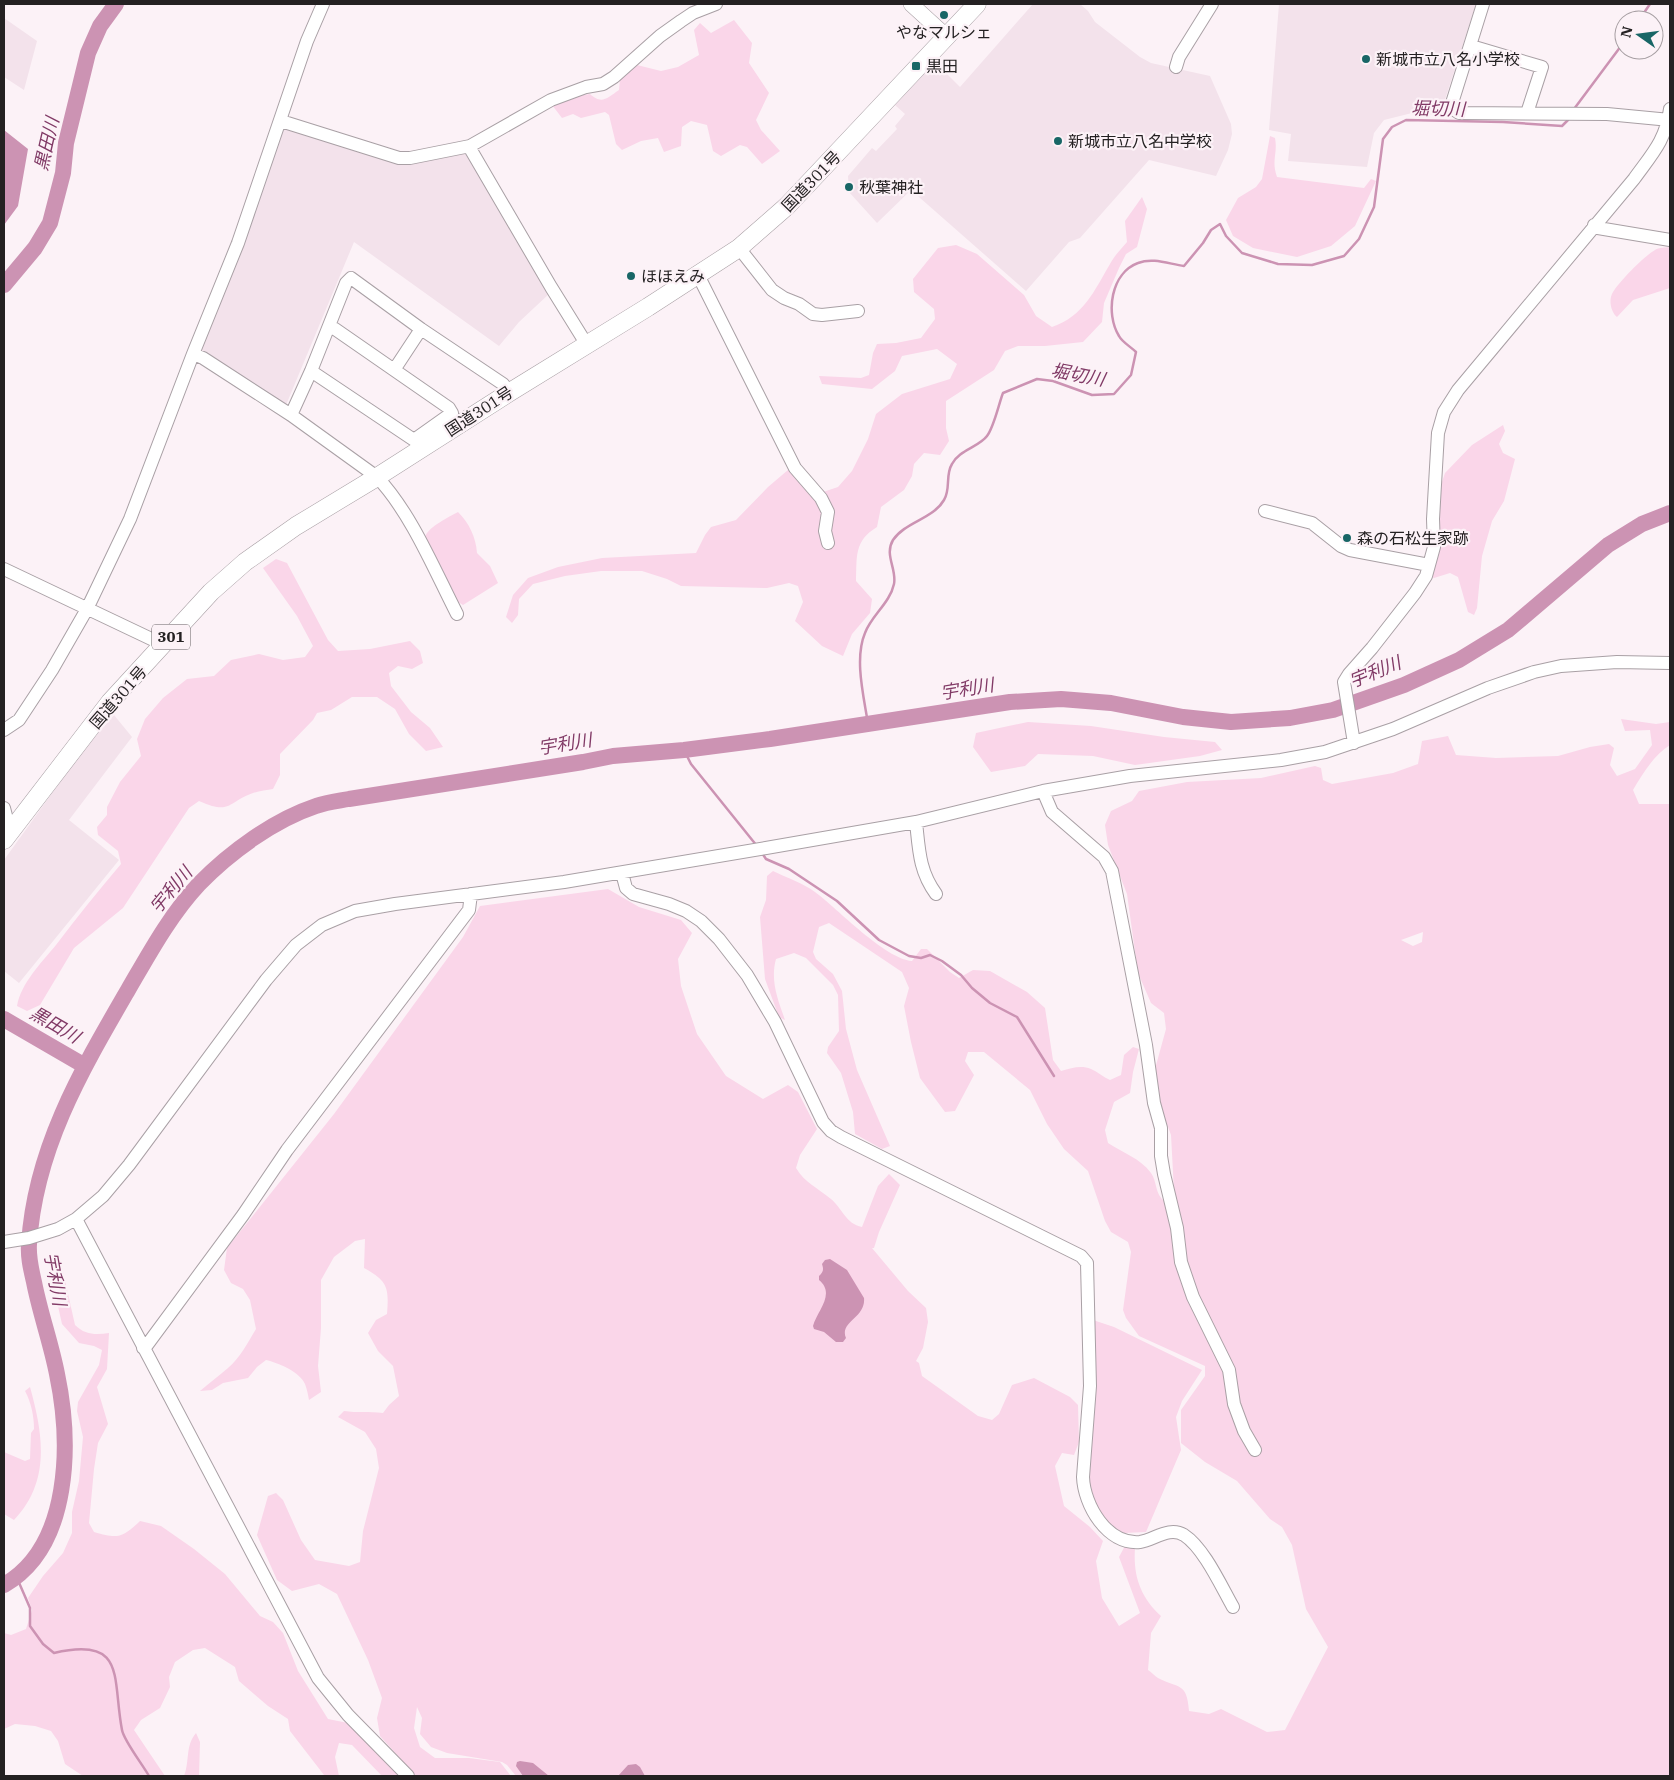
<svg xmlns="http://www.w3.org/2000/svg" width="1674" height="1780" font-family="'IBM Plex Serif','Noto Sans JP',serif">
	<rect width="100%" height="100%" fill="#fcf2f7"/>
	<path fill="#f3e2eb" d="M 1033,4 L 1080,4 L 1088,11 L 1095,22 L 1140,57 L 1151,63 L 1210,76 L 1231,124 L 1232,134 L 1228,150 L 1216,176 L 1149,160 L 1080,238 L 1069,242 L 1026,291 L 911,190 L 877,223 L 849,192 L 848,176 L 872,148 L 876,151 L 897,129 L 895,126 L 905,114 L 895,105 L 934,61 L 960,87 Z
		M 1279,4 L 1476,4 L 1440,115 L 1412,113 L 1384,120 L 1374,133 L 1367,167 L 1288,161 L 1291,134 L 1269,130 Z
		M 4,18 L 37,41 L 24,90 L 4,77 Z
		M 283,129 L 289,129 L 399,164 L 464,151 L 469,154 L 550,293 L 519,322 L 499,346 L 354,242 L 286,405 L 196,351 Z
		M 114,715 L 132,737 L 69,820 L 119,860 L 19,983 L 4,971 L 4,860 L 81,753 Z"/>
	<path fill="#fad6e9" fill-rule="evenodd" d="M 734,20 L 752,43 L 749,63 L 769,93 L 756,120 L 761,130 L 780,151 L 762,164 L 747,147 L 740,145 L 721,156 L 713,151 L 707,125 L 691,121 L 682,127 L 681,146 L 664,152 L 658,138 L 641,141 L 622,150 L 616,144 L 609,115 L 605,112 L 581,118 L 573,114 L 562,118 L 552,105 L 571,97 L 590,94 C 602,105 607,98 619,90 L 620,79 L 637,65 L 661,71 L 678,67 L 699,55 L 694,30 L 700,23 L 711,33 Z
		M 1270,136 L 1275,138 C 1278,154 1271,160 1277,177 L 1364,188 L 1371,179 L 1376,181 L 1355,226 L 1331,246 L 1297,257 L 1253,248 L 1233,236 L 1226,220 L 1238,198 L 1256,187 L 1262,179 Z
		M 1142,197 L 1147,209 L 1137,247 L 1126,254 L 1119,268 L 1104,303 L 1102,322 L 1083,342 L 1045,346 L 1018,346 L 1005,351 L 994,370 L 946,401 L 946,428 L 949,441 L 940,455 L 924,453 L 914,464 L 912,476 L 904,490 L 881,507 L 877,527 C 854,541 857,556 856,581 L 872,599 L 870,613 L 852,634 L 843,656 L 822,646 L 795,621 L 803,602 L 798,586 L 789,583 L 767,588 L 681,586 L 667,579 L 642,571 L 601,571 L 565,576 L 533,584 L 519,599 L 518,615 L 512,623 L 506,617 L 513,595 L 528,578 L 558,567 L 602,558 L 696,553 L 705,535 L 711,527 L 736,520 L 768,487 L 788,470 L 805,474 L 823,492 L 838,487 L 852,471 L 868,439 L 876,414 L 902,394 L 950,379 L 957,364 L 937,349 L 902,356 L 895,371 L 872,389 L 822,384 L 819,376 L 861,378 L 869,375 L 873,353 L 877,344 L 896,343 L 921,338 L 935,319 L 934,309 L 914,292 L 913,279 L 938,248 L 956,245 L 977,254 L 1024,295 L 1036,316 L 1052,327 C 1084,316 1094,291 1110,264 C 1114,256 1121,249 1127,242 L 1125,221 Z
		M 1670,247 L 1670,288 L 1633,300 L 1617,317 C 1611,312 1608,300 1613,292 C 1620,281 1643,257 1655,250 C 1659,247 1665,248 1670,247 Z
		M 1503,425 L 1505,431 L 1499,444 L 1503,453 L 1515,459 L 1504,501 L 1492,521 L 1482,556 L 1477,608 L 1474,615 L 1468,612 L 1458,577 L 1450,573 L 1434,578 L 1430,576 L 1440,488 L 1445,473 L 1472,445 Z
		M 458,512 C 469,523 476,537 477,553 L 490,566 L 498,583 L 463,605 L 455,600 L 425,537 C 428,527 449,517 458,512 Z
		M 276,559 L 287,563 L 328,640 L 338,651 L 370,649 L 410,641 L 420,651 L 423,663 L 412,669 L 398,666 L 389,673 L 391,686 L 411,712 L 430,728 L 443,747 L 426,751 L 409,734 L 395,709 L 377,697 L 352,697 L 331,710 L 317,713 L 313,720 L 280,754 L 280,775 L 273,789 C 267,790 259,791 253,793 C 226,803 231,815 199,801 L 189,808 L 123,908 L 74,948 L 40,1005 L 27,1011 L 17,1006 C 21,983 42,962 56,945 C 77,917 99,890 121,864 L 118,851 L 98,835 L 97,827 L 107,815 L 107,807 L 120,782 L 141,756 L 137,739 L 145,719 L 163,698 L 187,679 L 214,676 L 231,660 L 259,654 L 283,660 L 305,657 L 313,646 L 297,616 L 263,568 Z
		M 1621,719 L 1656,724 L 1670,722 L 1670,745 C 1654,755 1643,773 1633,790 L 1639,804 L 1670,804 L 1670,1776 L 516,1776 L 507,1765 L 502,1762 L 447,1753 L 431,1747 L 420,1734 L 422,1718 L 417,1707 L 414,1728 L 420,1747 L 435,1758 L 469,1758 L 500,1762 L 511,1776 L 416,1776 L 380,1736 L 377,1718 L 382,1698 L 368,1660 L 337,1594 L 319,1584 L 292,1591 L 277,1580 L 257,1535 L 268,1496 L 276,1493 L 283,1500 L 301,1540 L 315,1560 L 349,1566 L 360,1562 L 363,1531 L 379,1468 L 376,1449 L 365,1432 L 338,1417 L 344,1411 C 357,1413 369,1411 383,1413 L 389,1405 L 399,1396 L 393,1366 L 378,1351 L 368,1333 L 376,1320 L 387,1314 C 389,1288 388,1281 364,1268 L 365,1239 L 355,1241 L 334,1257 L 321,1280 L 321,1328 L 318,1366 L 321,1392 L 309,1400 C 308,1395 307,1389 305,1384 C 299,1371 278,1363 266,1360 L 257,1367 L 248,1378 L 223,1383 L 212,1390 L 200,1391 C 209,1383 219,1376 228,1368 C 240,1358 248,1342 256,1329 L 250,1300 L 243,1289 L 231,1283 L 224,1270 L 227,1248 L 334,1114 L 463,937 L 480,906 L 608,889 L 639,907 L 681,920 L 692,933 L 678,959 L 681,986 L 697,1034 L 726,1076 L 763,1099 L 788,1085 L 798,1092 L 817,1129 L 800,1155 L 796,1168 C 805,1183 818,1188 831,1199 C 842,1208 846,1224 862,1227 L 878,1186 L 889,1174 L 900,1185 L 879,1232 L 874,1248 L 872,1248 L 908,1291 L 926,1308 L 928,1322 L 923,1348 L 916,1361 L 919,1363 L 922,1376 L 978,1416 L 992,1420 L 999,1414 L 1012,1385 L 1034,1378 L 1070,1397 L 1078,1405 L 1079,1442 L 1074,1455 L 1062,1453 L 1055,1466 L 1064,1506 L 1090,1527 L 1103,1541 L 1096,1561 L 1102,1598 L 1119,1626 L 1140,1613 L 1119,1557 L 1126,1544 L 1135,1548 C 1133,1575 1140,1597 1161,1616 L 1151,1633 L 1148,1670 C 1151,1672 1155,1676 1158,1678 C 1178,1689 1187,1681 1189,1711 L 1209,1714 L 1221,1709 L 1267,1732 L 1285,1730 L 1328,1647 L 1306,1609 L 1292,1545 L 1282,1527 L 1270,1519 L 1237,1481 L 1205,1462 L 1181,1443 L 1181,1410 L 1205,1376 L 1205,1366 L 1139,1336 L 1126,1318 L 1123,1310 L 1131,1252 L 1128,1242 L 1111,1232 L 1105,1221 L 1088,1171 L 1064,1149 L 1047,1124 L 1030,1090 L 984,1052 L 968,1052 L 965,1061 L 974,1075 L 955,1111 L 945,1112 L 920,1078 L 911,1042 L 904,1006 L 909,988 L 902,972 L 829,923 L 819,927 L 813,952 L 816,959 L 833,974 L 842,991 L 846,1029 L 857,1070 L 890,1146 L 882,1149 L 855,1134 L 853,1112 L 841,1073 L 827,1053 L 828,1047 L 839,1031 L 838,995 L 833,985 L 806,958 L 794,953 L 776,959 C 770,981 778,1000 785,1020 L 779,1017 L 765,979 L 760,917 L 766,900 L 767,876 L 773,871 C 787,878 803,883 815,892 C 838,909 885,959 912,961 L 921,949 L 927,949 L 950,972 L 959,978 L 973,970 L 990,971 L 1027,992 L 1045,1008 L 1053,1060 L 1061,1071 C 1072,1068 1081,1065 1091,1069 C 1098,1072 1103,1077 1110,1080 L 1121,1075 L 1124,1055 L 1133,1047 L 1139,1049 L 1133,1072 L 1130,1093 L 1114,1102 L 1105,1130 L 1108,1143 C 1123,1153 1140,1158 1151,1173 C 1157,1181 1155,1194 1164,1201 L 1174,1191 L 1171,1135 L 1161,1108 L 1155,1069 L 1166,1029 L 1164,1013 L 1151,1003 L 1138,973 L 1127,894 L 1108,845 L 1105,825 L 1111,811 L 1132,801 L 1139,791 L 1187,782 L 1261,778 L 1315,766 L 1321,768 L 1323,780 L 1332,784 L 1393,773 L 1418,764 L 1422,741 L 1448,736 L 1456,755 L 1496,758 L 1558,756 L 1590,747 L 1609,744 L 1614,748 L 1610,765 L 1617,776 L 1635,769 L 1652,745 L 1650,730 L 1625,731 ZM 1423,932 L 1422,942 L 1413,946 L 1401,940 Z
		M 1028,722 L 1091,726 L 1164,737 L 1215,742 L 1222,750 L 1200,756 L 1135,765 L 1093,756 L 1038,754 L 1025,766 L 991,772 L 973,747 L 976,733 Z
		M 60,1258 L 75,1325 C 85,1335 96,1335 109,1333 L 107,1369 L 97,1387 L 108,1424 L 98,1443 L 94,1469 L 89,1523 L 94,1532 C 118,1539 122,1538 140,1521 L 161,1526 L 194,1549 L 225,1574 L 260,1616 L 273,1622 L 283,1633 L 298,1671 L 328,1719 L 348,1723 L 399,1776 L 382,1776 L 352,1745 L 339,1743 L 335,1757 L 339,1776 L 324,1775 L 290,1731 L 288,1719 L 268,1706 L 239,1681 L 235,1667 L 205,1648 L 193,1650 L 175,1662 L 169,1677 L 170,1687 L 160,1708 L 141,1720 L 134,1730 L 165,1776 L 83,1776 L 65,1764 L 58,1741 L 51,1731 L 35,1726 L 15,1724 L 4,1729 L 4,1633 L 11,1635 L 26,1629 L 32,1610 L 28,1598 L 43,1576 L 63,1553 L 72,1533 L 72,1512 L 79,1481 L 83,1437 L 77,1411 L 78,1402 L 99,1365 L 102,1350 L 94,1346 L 79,1343 L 62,1324 L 53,1284 L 55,1259 Z
		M 1093,1320 L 1114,1327 L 1202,1370 L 1182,1401 L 1176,1417 L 1181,1450 L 1146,1532 L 1124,1533 L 1111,1526 L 1095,1510 L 1086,1475 Z
		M 30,1387 C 43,1434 51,1481 14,1520 L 4,1514 L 4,1452 L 25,1461 L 30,1459 L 31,1433 L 34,1429 C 34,1416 31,1402 25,1391 Z
		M 196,1733 L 200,1742 L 199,1776 L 184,1776 C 190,1761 185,1746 196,1733 Z"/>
	<path fill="#cc93b3" d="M 4,130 L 28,149 L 18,206 L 4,225 Z
		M 830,1259 L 847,1270 L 864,1298 C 866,1318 839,1322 846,1338 L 843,1342 L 836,1342 L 824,1332 L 814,1329 L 813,1326 C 817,1311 836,1294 819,1280 L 819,1276 C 823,1272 824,1270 822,1264 L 825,1260 Z
		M 520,1761 L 533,1763 L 549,1776 L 523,1776 L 516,1766 L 517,1762 Z
		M 636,1764 L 640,1767 L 645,1776 L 618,1776 L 628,1765 Z"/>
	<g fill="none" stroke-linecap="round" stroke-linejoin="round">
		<path stroke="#cc93b3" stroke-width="2.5" d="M 1639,20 L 1650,4
			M 1574,109 L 1624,42
			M 868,724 C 864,697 854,659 865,633 C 871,616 890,603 894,584 C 897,569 884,555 893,540 C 905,522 933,519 944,500 C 951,489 945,475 952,464 C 959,450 979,447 987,436 C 994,427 999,403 1003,393 L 1037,379 L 1053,381 L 1092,395 L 1114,394 L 1131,375 L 1136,352 C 1131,347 1122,342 1119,336 C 1105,313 1111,273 1138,263 C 1153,257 1169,264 1184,266 L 1203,243 L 1211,230 L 1220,224 L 1226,236 L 1242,253 L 1278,264 L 1312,265 L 1344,256 L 1359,239 L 1374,207 L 1383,139 L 1392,127 L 1406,120 L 1503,122 L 1562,126 L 1568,120
			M 684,750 L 691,764 L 757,846
			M 762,853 L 766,859 L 789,869 L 837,901 L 879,940 L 909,956 L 921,958 L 930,955 L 942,961 L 961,975 L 972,988 L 990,1003 L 1017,1017 L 1054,1076
			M 17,1578 L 30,1608 L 30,1626 L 43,1644 L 54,1653 C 127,1636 112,1678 122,1730 C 124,1741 143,1765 149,1776"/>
		<path stroke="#cc93b3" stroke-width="16" d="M 4,285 L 35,248 L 50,223 L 63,173 L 66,143 L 88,53 L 100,26 L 116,4
			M 4,1019 L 85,1066
			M 4,1585 C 72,1546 71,1441 57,1374 C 51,1343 40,1313 34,1282 C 31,1269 28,1257 29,1244 C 35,1149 81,1071 128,990 C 149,954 170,915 199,884 C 230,852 274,820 316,806 C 327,802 338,801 349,799 L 583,762 L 613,756 L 684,750 L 770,739 L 1010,702 L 1061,699 L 1111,703 L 1183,717 L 1231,722 L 1290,718 L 1333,710 L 1404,685 L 1459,660 L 1508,630 L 1608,545 L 1642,524 L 1670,513"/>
		<defs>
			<path id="minor" d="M 1483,4 L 1452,103 L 1453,109 L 1459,113 L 1607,114 L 1670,120
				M 1471,46 L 1542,67 L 1527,113
				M 1176,67 L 1179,57 L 1212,4
				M 281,121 L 399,158 L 410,158 L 470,146 L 551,100 L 586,87 L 603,84 L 614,77 L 660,36 L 681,21 L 693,13 L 716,4
				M 470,146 L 471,150 L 551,287 L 587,345
				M 1594,225 L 1598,228 L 1670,240
				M 739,248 L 772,290 L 784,298 L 799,304 L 813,314 L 822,315 L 858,311
				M 698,275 L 795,468 L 821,498 L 828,512 L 825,531 L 828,543
				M 193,354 L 203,358 L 291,415 L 377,477 C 411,513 434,569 457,614
				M 394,370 L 421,329
				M 311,371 L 414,440 L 452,413 L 449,408 L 335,329 L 329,327
				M 291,415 L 311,371 L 346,283 L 351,278 L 421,329 L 503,384 L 510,392
				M 1265,511 L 1312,523 L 1341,546 L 1350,550 L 1429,565
				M 4,569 L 164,645
				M 4,730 L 19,720 L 52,670 L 87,609 L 130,519 L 193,354 L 238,243 L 307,41 L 323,4
				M 1354,743 L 1344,682 L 1349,674 L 1372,648 L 1415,593 L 1426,576 L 1434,547 L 1433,519 L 1438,433 L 1444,412 L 1458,390 L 1634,179 C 1652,154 1666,140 1670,109
				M 1043,791 L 1052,812 L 1104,857 L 1112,871 L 1146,1045 L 1154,1103 L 1161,1128 L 1161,1156 L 1164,1174 L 1177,1228 L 1181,1262 L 1193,1297 L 1229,1370 L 1234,1404 L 1244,1431 L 1255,1450
				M 4,808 L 10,831
				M 916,822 C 919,849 919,871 936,894
				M 622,873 L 626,888 L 633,894 L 669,904 L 686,911 L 701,921 L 719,939 L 747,975 L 775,1022 L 823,1122 L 831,1131 L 841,1137 L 1081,1256 L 1087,1263 L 1090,1386 L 1083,1477 C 1084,1505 1107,1545 1140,1542 C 1154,1540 1169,1526 1184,1535 C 1204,1548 1221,1586 1233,1607
				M 76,1219 L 318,1678 L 348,1715 L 408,1776
				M 4,1242 L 29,1238 L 58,1229 L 76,1219 L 103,1196 L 129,1165 L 266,980 L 296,945 L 322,925 L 355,911 L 395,904 L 564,882 L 766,848 L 916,822 L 1043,791 L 1130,776 L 1281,760 L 1325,752 L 1393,729 L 1488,688 L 1534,672 L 1561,666 L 1617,662 L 1670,663
				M 143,1348 L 147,1345 L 243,1215 L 287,1150 L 469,910 L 471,894"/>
			<path id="major" d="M 911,4 L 946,36"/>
			<path id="highway" d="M 4,840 L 110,702 L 211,592 L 245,562 L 296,526 L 377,477 L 510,392 L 648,307 L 739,248 L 787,206 L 977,4"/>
		</defs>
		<use href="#minor" stroke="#a9a0a5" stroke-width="14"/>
		<use href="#major" stroke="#a9a0a5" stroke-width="16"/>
		<use href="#highway" stroke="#a9a0a5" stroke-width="19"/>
		<use href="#minor" stroke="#fff" stroke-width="12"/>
		<use href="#major" stroke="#fff" stroke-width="15"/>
		<use href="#highway" stroke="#fff" stroke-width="18"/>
	</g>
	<g fill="#186666" stroke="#fcf2f7" stroke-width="2">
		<circle cx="944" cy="15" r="5"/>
		<circle cx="1366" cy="59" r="5"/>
		<rect x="911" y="61" width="10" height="10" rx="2.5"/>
		<circle cx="1058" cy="141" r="5"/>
		<circle cx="849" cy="187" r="5"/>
		<circle cx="631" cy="276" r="5"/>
		<circle cx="1347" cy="538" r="5"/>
	</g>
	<g text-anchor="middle" stroke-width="4.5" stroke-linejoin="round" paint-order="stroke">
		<rect fill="#fcf2f7" stroke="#656062" stroke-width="1" x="152" y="624.5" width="38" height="25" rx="4"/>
		<g font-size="15" font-weight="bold" fill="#242122">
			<text x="171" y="642">301</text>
		</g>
		<g font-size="16" fill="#242122" stroke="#fcf2f7" text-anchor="start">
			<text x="944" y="38" text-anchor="middle">やなマルシェ</text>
			<text x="1376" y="65">新城市立八名小学校</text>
			<text x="926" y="72">黒田</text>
			<text x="1068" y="147">新城市立八名中学校</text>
			<text x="859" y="193">秋葉神社</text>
			<text x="641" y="282">ほほえみ</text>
			<text x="1357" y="544">森の石松生家跡</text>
		</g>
		<g font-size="16" fill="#242122" stroke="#fcf2f7">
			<text transform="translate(811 181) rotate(-46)" y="6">国道301号</text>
			<text transform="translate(479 411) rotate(-33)" y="6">国道301号</text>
			<text transform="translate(118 697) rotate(-49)" y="6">国道301号</text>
		</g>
		<g font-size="18" font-style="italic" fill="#813a66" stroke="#fcf2f7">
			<text transform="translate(1438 109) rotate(1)" y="6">堀切川</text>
			<text transform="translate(47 144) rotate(-77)" y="6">黒田川</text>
			<text transform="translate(1078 375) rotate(11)" y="6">堀切川</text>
			<text transform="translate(1375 672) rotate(-22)" y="6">宇利川</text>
			<text transform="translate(967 689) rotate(-9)" y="6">宇利川</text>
			<text transform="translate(565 744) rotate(-9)" y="6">宇利川</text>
			<text transform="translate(171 890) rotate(-50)" y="6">宇利川</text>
			<text transform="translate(55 1025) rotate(30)" y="6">黒田川</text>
			<text transform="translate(55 1279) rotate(80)" y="6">宇利川</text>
		</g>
	</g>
	<rect width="1674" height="1780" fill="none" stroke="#242122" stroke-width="10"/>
	<g transform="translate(1639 35) rotate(284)"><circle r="24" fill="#fcf2f7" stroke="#a69ea2"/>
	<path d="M0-4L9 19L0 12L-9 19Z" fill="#186666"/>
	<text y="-8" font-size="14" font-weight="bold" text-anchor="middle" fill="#242122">N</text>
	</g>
</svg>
